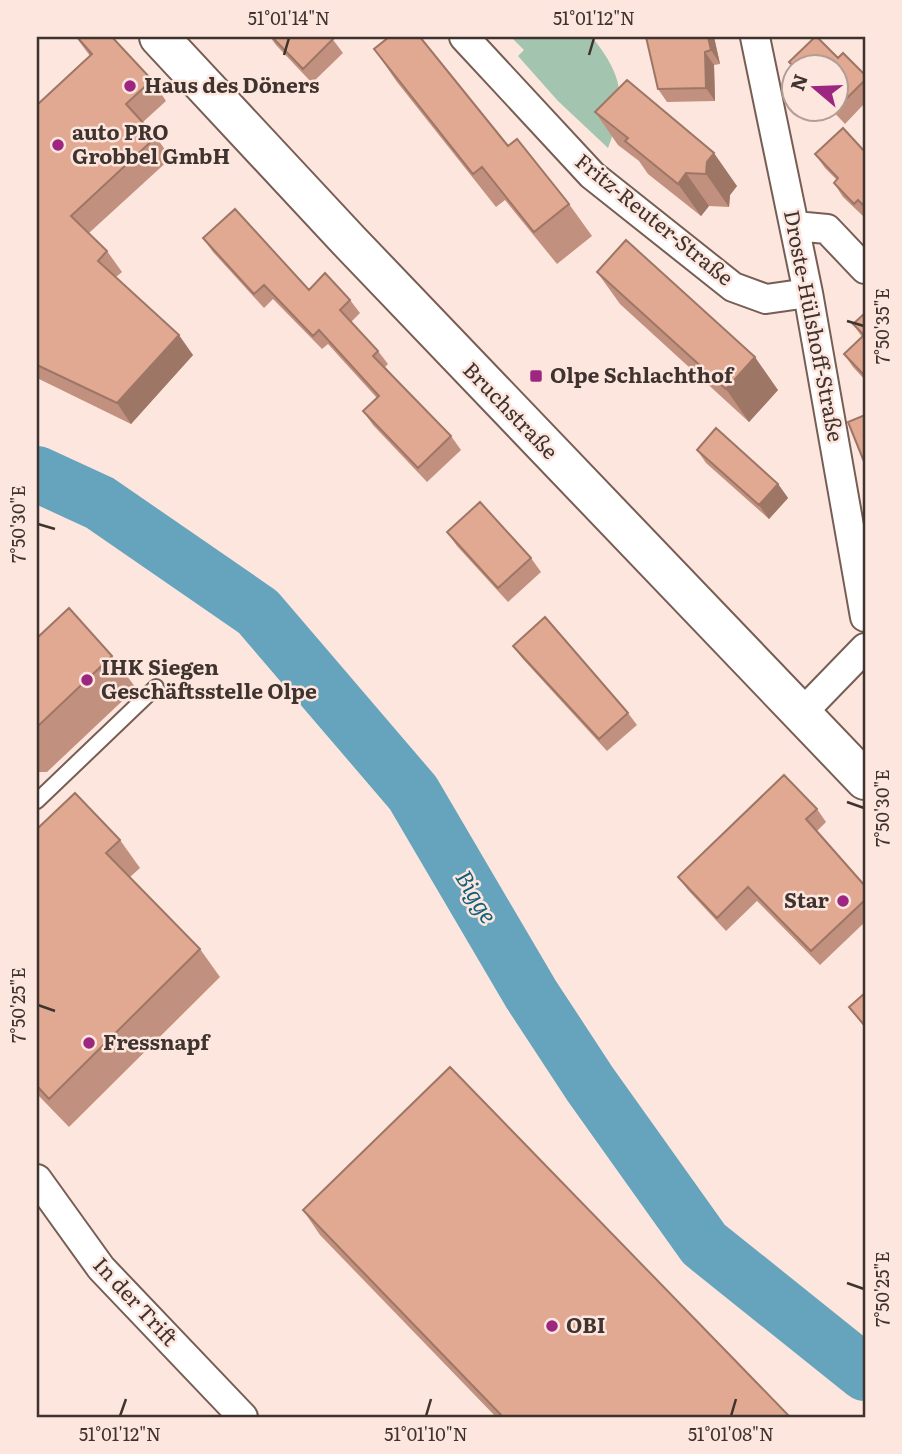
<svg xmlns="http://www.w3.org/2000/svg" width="902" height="1454" font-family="Literata,serif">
	<rect width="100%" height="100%" fill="#fde6dd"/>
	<path fill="#a3c5b0" d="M 511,37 L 592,37 C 624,77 627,100 608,148 L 558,101 L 518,56 L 524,50 Z"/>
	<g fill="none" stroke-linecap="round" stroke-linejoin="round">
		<path stroke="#66a4be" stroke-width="56" d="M 37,474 L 100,503 L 258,612 L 413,793 L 531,994 L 590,1084 L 704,1244 L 865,1373"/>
		<defs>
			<path id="lane" d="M 37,801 L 156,687"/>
			<path id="street" d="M 464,37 L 592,175 L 733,287 L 766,299 L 808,293
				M 755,37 L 808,293 L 865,617
				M 795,226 L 827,229 L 865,269
				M 802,713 L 865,648
				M 37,1179 L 101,1268 L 243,1417"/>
			<path id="secondary" d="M 159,37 L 350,242 L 865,780"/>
		</defs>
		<use href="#lane" stroke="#775e55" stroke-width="18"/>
		<use href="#street" stroke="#775e55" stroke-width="32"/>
		<use href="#secondary" stroke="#775e55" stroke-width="42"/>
		<use href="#lane" stroke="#fff" stroke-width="14"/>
		<use href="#street" stroke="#fff" stroke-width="28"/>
		<use href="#secondary" stroke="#fff" stroke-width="38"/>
	</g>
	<path fill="#c2907e" d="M 76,37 L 112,37 L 152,80 L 166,101 L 143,122 L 156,137 L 171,158 L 89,233 L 107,251 L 122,272 L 116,277 L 193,355 L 131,424 L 37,378 L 37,105 L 90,56 Z
		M 270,37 L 331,37 L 343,53 L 312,83 L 276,45 Z
		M 714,37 L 720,64 L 714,65 L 715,101 L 667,102 L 658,89 Z
		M 374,49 L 508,146 L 569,204 L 592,236 L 557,264 L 505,200 L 496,207 L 397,82 Z
		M 838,58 L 865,75 L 865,103 L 845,124 L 830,108 L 836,108 L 794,66 L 794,69 L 789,62 Z
		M 595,112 L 737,186 L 730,195 L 729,207 L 709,206 L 701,216 L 648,174 L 639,161 L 618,145 Z
		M 865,152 L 865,216 L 864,217 L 843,197 L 834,183 L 837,180 L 825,168 L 815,154 Z
		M 203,238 L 309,290 L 350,300 L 360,313 L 351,322 L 378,351 L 388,364 L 385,367 L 451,436 L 461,450 L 427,482 L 373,425 L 363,411 L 377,398 L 328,344 L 322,349 L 273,299 L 264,308 L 213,252 Z
		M 597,272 L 778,390 L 749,422 L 620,304 Z
		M 865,313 L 865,380 L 853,367 L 844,354 L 862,337 L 853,324 Z
		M 697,450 L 778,484 L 788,498 L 769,519 L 706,463 Z
		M 447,532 L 531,558 L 541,572 L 508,602 L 457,546 Z
		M 37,638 L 112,656 L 136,688 L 47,772 L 37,772 Z
		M 513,646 L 628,713 L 637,725 L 607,751 L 522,658 Z
		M 817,809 L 826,822 L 817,831 L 865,886 L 865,922 L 820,965 L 757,901 L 726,931 L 688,890 L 678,877 Z
		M 37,829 L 120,840 L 140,868 L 130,877 L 200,949 L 220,977 L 69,1127 L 37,1094 Z
		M 865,993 L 865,1028 L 849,1007 Z
		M 303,1210 L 790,1417 L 496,1417 L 320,1235 Z"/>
	<path fill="#9e7666" d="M 708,37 L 714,37 L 720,64 L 711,50 Z
		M 705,52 L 714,65 L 715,101 L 706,88 Z
		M 714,153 L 737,186 L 730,195 L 729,207 L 706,174 L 707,162 Z
		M 686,173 L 709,206 L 701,216 L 678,184 Z
		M 179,335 L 193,355 L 131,424 L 117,403 Z
		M 755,357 L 778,390 L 749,422 L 726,389 Z
		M 778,484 L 788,498 L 769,519 L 759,505 Z"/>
	<path fill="#e1a892" stroke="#9e7666" stroke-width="2" d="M 77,37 L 112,37 L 152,80 L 126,104 L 156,137 L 71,216 L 107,251 L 98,261 L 179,335 L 117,403 L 37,365 L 37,105 L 92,54 Z
		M 272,37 L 331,37 L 333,39 L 303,69 Z
		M 389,37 L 420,37 L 508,146 L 517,139 L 569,204 L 534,232 L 482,167 L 473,174 L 374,49 Z
		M 646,37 L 708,37 L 711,50 L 705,52 L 706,88 L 658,89 Z
		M 815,37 L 817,37 L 838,58 L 843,53 L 865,75 L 865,80 L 835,110 L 833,108 L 836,108 L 836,66 L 794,67 L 789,62 Z
		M 627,80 L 714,153 L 707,162 L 706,174 L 686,173 L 678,184 L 625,141 L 628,138 L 595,112 Z
		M 843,128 L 865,152 L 865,207 L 858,200 L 854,204 L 834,183 L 838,178 L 815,154 Z
		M 235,209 L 309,290 L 325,273 L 350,300 L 340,310 L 378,351 L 373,356 L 451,436 L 418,468 L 363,411 L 379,396 L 319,330 L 313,336 L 264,285 L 254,294 L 203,238 Z
		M 626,240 L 755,357 L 726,389 L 597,272 Z
		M 865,313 L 865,376 L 844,354 L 864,335 L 853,324 Z
		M 865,415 L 865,464 L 848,422 Z
		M 716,428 L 778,484 L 759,505 L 697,450 Z
		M 480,502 L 531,558 L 498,588 L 447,532 Z
		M 69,608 L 112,656 L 37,727 L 37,638 Z
		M 545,617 L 628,713 L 599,739 L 513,646 Z
		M 784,775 L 817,809 L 806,819 L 865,886 L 865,900 L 811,951 L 748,887 L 717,918 L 678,877 Z
		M 75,793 L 120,840 L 106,853 L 200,949 L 49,1099 L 37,1086 L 37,829 Z
		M 865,993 L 865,1026 L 849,1007 Z
		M 450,1067 L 790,1417 L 503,1417 L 303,1210 Z"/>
	<path fill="none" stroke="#3f332f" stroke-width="2.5" d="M 284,55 L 289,38M 589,55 L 594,38M 847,321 L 864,326M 38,524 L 55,529M 847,802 L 864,808M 38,1005 L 55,1011M 847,1283 L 864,1289M 120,1416 L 126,1399M 426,1416 L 431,1399M 731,1416 L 736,1399"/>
	<g fill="#9d2680" stroke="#fde6dd" stroke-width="2.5">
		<circle cx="130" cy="86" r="7"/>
		<circle cx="58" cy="145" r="7"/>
		<rect x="529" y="369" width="14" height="14" rx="3.5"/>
		<circle cx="87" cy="680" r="7"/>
		<circle cx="843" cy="901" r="7"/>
		<circle cx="89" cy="1043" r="7"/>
		<circle cx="552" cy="1326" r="7"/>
	</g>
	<g text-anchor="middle" stroke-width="5" stroke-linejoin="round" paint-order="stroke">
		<g font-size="21" font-weight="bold" fill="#3f332f" stroke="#fde6dd" text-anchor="start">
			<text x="144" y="93">Haus des Döners</text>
			<text x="72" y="140">auto PRO<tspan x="72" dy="24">Grobbel GmbH</tspan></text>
			<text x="550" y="383">Olpe Schlachthof</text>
			<text x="101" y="675">IHK Siegen<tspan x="101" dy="24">Geschäftsstelle Olpe</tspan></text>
			<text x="829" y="908" text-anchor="end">Star</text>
			<text x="103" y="1050">Fressnapf</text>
			<text x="566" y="1333">OBI</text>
		</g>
		<g font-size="21" fill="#3f332f" stroke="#fde6dd">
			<text transform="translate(654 220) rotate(39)" y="7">Fritz-Reuter-Straße</text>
			<text transform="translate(813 326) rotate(79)" y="7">Droste-Hülshoff-Straße</text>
			<text transform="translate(510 411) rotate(46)" y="7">Bruchstraße</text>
			<text transform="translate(135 1302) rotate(47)" y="7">In der Trift</text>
		</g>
		<g font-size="23" font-style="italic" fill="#0f607b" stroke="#fde6dd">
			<text transform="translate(476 897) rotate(59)" y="8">Bigge</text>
		</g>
	</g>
	<rect width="902" height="1454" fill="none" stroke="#fde6dd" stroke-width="77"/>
	<g transform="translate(815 88) rotate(289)"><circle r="33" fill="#fde6dd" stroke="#b19e97" stroke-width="2"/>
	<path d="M0-5L12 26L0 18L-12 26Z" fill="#9d2680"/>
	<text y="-10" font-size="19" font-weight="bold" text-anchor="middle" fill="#3f332f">N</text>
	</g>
	<rect x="38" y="38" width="826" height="1378" fill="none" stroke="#3f332f" stroke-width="2.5"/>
	<g font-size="18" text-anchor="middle" fill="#3f332f">
		<text x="289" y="25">51°01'14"N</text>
		<text x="594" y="25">51°01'12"N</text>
		<text transform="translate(883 326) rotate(-90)" y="6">7°50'35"E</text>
		<text transform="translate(19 524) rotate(-90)" y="6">7°50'30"E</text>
		<text transform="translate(883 808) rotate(-90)" y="6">7°50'30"E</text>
		<text transform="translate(19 1005) rotate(-90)" y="6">7°50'25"E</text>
		<text transform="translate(883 1289) rotate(-90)" y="6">7°50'25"E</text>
		<text x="120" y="1441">51°01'12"N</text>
		<text x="426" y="1441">51°01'10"N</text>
		<text x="731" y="1441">51°01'08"N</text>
	</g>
</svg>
